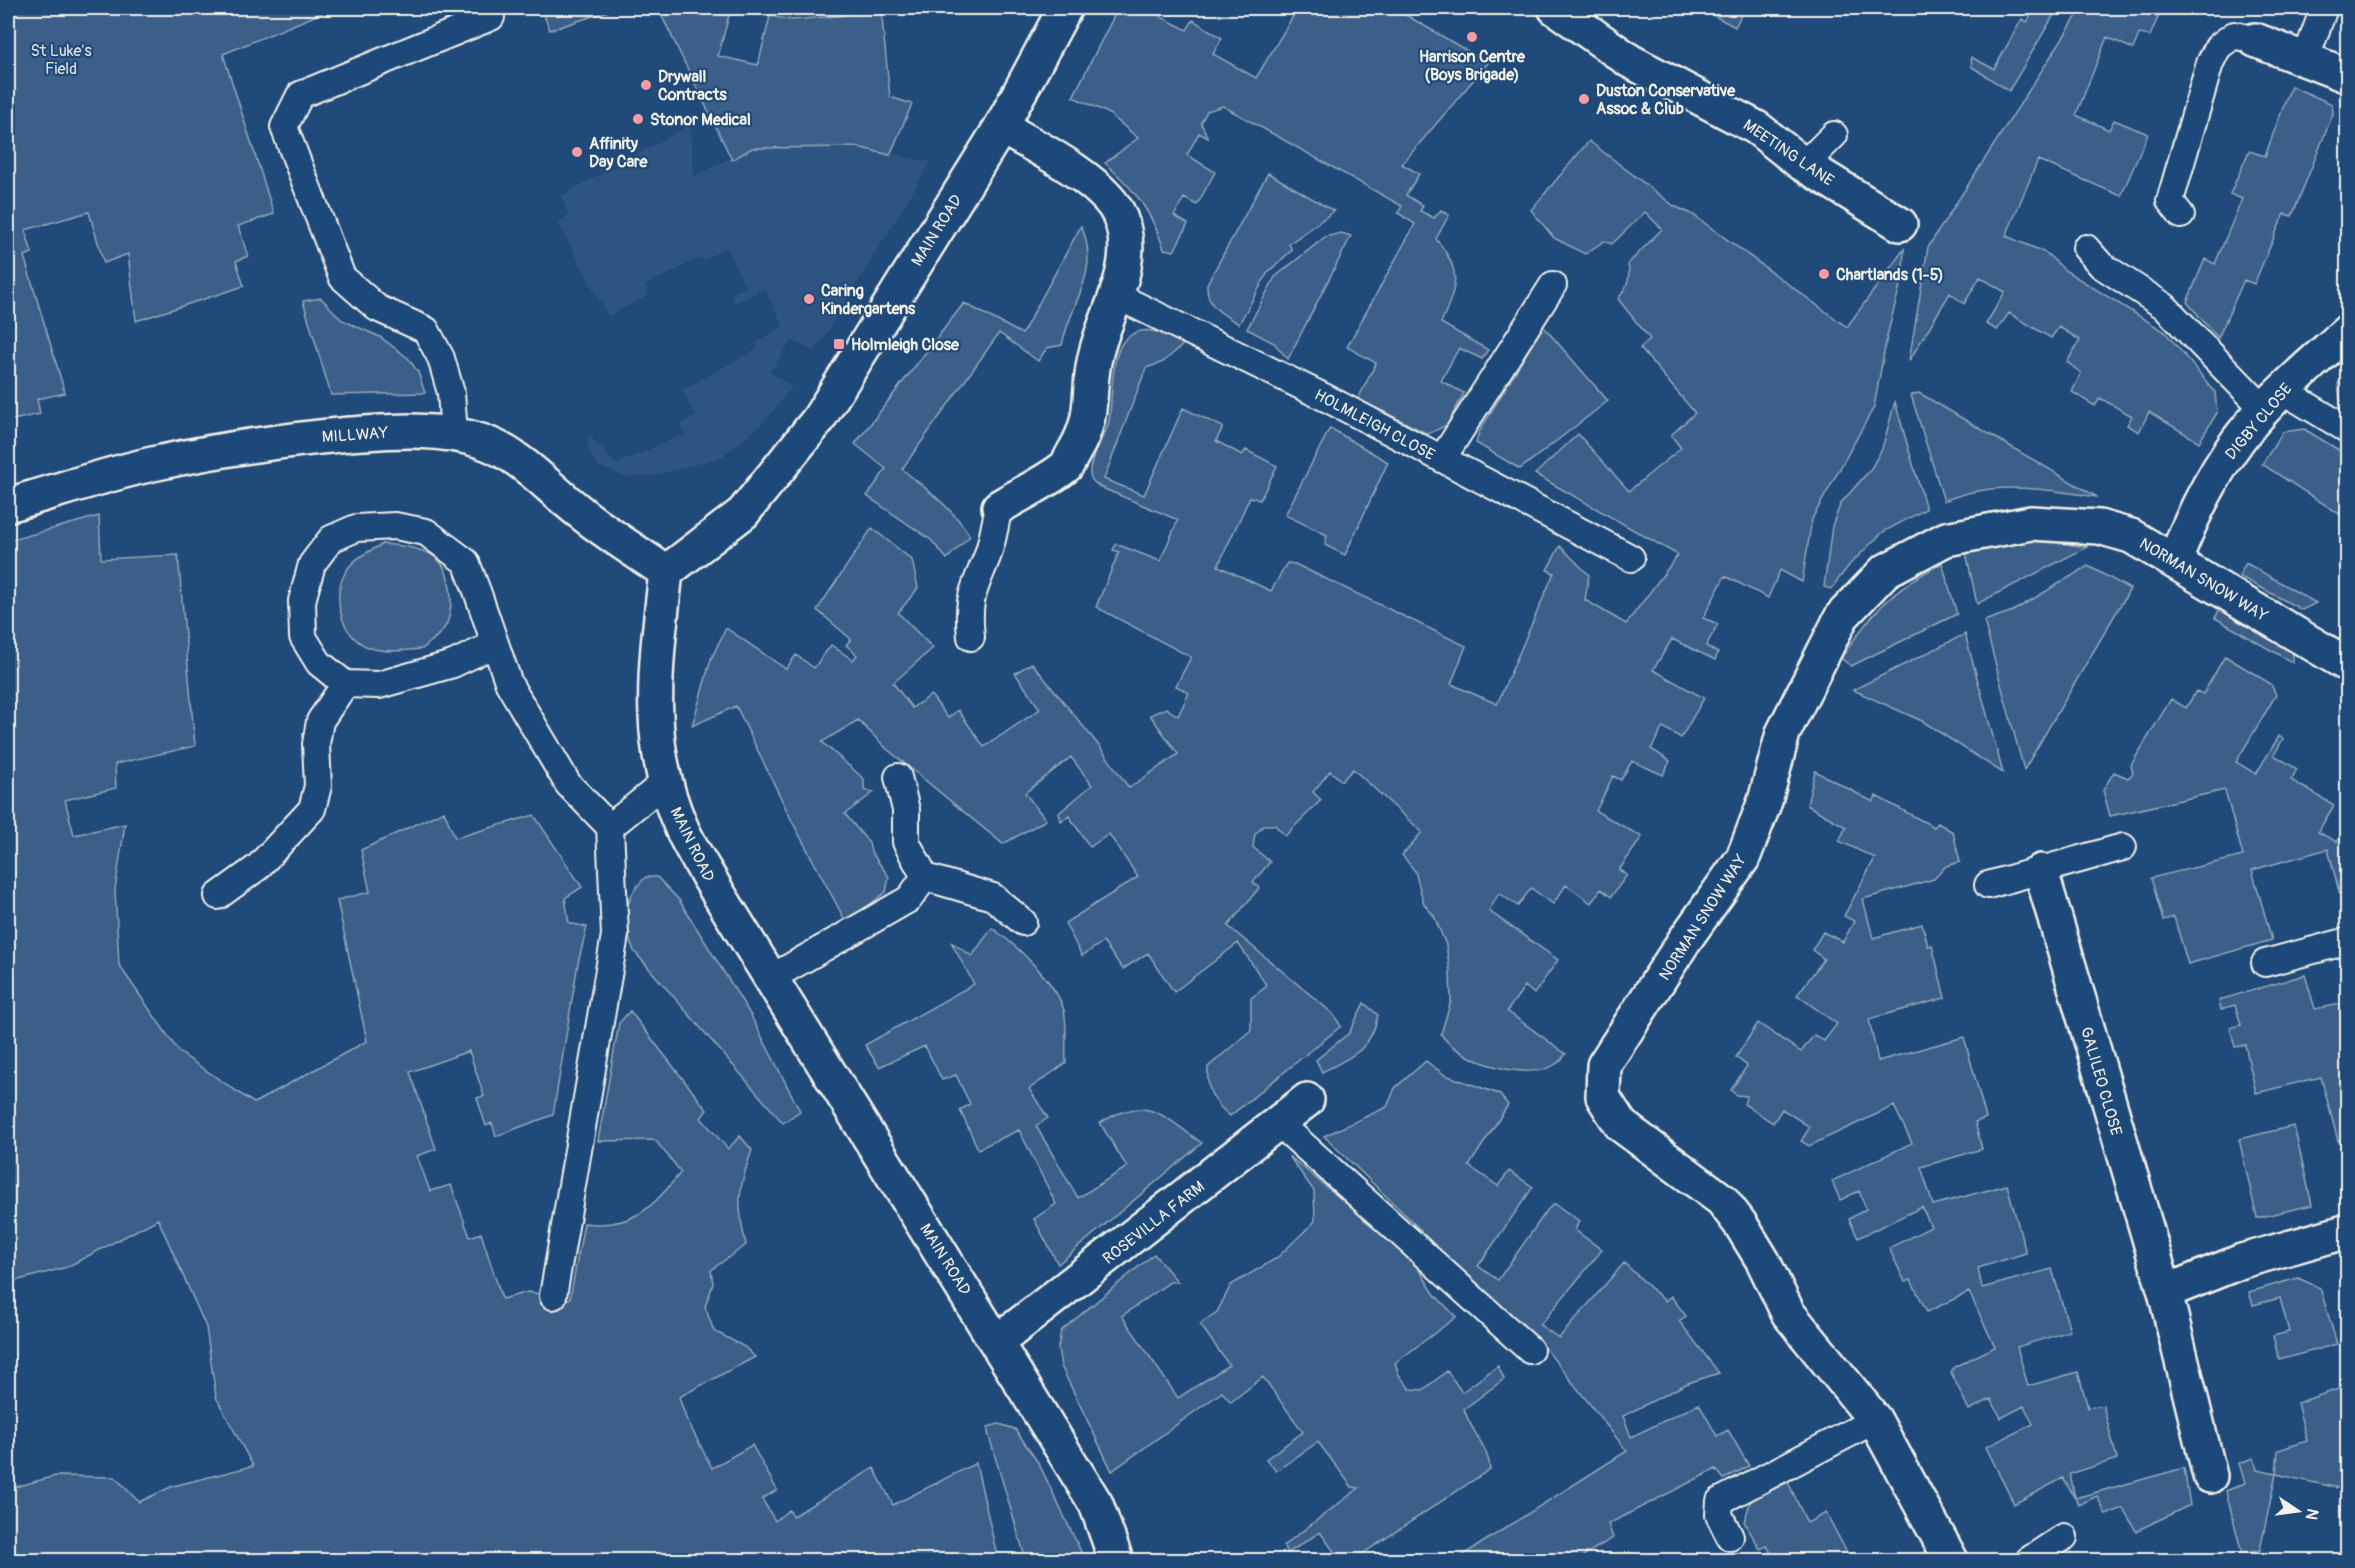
<svg xmlns="http://www.w3.org/2000/svg" width="2355" height="1568" font-family="Pangolin,sans-serif">
	<rect width="100%" height="100%" fill="#1f4a7a"/>
	<filter id="ink" filterUnits="userSpaceOnUse"><feTurbulence type="fractalNoise" baseFrequency=".0167" numOctaves="2"/><feDisplacementMap in="SourceGraphic" scale="12" xChannelSelector="R" yChannelSelector="G"/><feConvolveMatrix kernelMatrix="1 2 1 2 8 2 1 2 1" color-interpolation-filters="sRGB"/></filter>
	<g filter="url(#ink)">
		<path fill="#2d5581" d="M 690,125 L 694,176 L 752,148 L 858,147 L 931,162 L 815,352 L 792,340 L 770,372 L 792,387 L 764,422 L 722,457 L 657,475 L 626,477 L 598,466 L 588,450 L 589,435 L 616,464 L 684,434 L 680,425 L 696,416 L 682,390 L 758,348 L 755,343 L 783,326 L 765,289 L 735,303 L 731,294 L 745,287 L 727,247 L 703,261 L 701,257 L 645,286 L 649,295 L 608,316 L 557,221 L 569,216 L 561,196 Z"/>
		<path fill="#3a5f88" stroke="#97a8b8" stroke-width="1.5" d="M 8,8 L 334,8 L 223,54 L 274,214 L 238,226 L 248,256 L 236,261 L 244,286 L 136,321 L 128,254 L 104,263 L 89,212 L 25,230 L 32,253 L 24,256 L 65,393 L 37,399 L 40,414 L 8,421 Z
			M 541,8 L 618,8 L 550,30 Z
			M 658,8 L 731,8 L 718,56 L 758,65 L 770,16 L 792,20 L 847,15 L 847,8 L 881,8 L 890,97 L 912,104 L 890,155 L 858,147 L 752,148 L 732,160 Z
			M 1118,8 L 1144,8 L 1187,30 L 1193,20 L 1222,38 L 1213,54 L 1256,78 L 1298,8 L 1394,8 L 1488,63 L 1402,164 L 1419,174 L 1406,195 L 1423,206 L 1420,211 L 1434,218 L 1441,210 L 1449,215 L 1436,239 C 1464,272 1456,287 1441,323 L 1488,350 L 1482,359 L 1459,348 L 1441,381 L 1464,393 L 1447,425 L 1428,434 L 1358,399 L 1376,363 L 1347,347 L 1415,224 L 1398,213 L 1402,206 L 1223,106 L 1207,111 L 1201,123 L 1208,138 L 1199,133 L 1187,155 L 1215,172 L 1197,205 L 1184,198 L 1174,216 L 1188,224 L 1174,251 L 1164,249 C 1150,209 1136,191 1105,163 L 1138,138 L 1108,113 L 1073,97 Z
			M 1700,8 L 1745,8 L 1735,27 Z
			M 2035,8 L 2058,8 L 2009,91 L 1972,67 L 1971,57 L 1994,69 L 2022,19 L 2027,22 Z
			M 2082,8 L 2162,8 L 2150,36 L 2139,34 L 2133,49 L 2107,37 L 2076,115 L 2109,130 L 2114,120 L 2148,134 L 2121,196 L 2038,160 L 2006,236 L 2046,253 L 2066,271 L 2165,332 L 2215,392 L 2217,413 L 2199,442 L 2149,412 L 2139,432 L 2127,425 L 2132,416 L 2100,398 L 2095,406 L 2072,392 L 2081,373 L 2067,362 L 2080,340 L 2059,327 L 2051,338 L 2009,313 L 1997,330 L 1986,324 L 2005,292 L 1980,277 L 1964,304 L 1950,293 L 1909,361 L 1928,247 Z
			M 2291,86 L 2332,104 L 2333,114 L 2292,216 L 2284,214 L 2254,284 L 2244,280 L 2218,338 L 2187,302 L 2205,259 L 2215,264 L 2242,199 L 2230,194 L 2249,151 L 2265,156 Z
			M 1589,141 L 1674,206 L 1692,214 L 1847,327 L 1904,249 L 1903,274 L 1887,336 L 1874,407 L 1812,519 L 1802,582 L 1780,570 L 1768,598 L 1725,576 L 1703,618 L 1718,624 L 1706,646 L 1718,653 L 1715,660 L 1672,639 L 1653,670 L 1704,698 L 1681,738 L 1663,727 L 1651,749 L 1670,761 L 1663,775 L 1632,761 L 1621,780 L 1613,776 L 1596,811 L 1642,837 L 1619,870 L 1627,875 L 1611,897 L 1601,889 L 1591,903 L 1566,885 L 1553,904 L 1531,888 L 1518,906 L 1499,893 L 1489,911 L 1558,960 L 1534,994 L 1525,986 L 1507,1011 L 1566,1054 C 1563,1057 1560,1062 1556,1064 C 1528,1083 1458,1061 1441,1034 L 1451,1001 L 1450,971 L 1446,945 L 1434,916 L 1424,904 L 1415,871 L 1402,855 L 1422,832 L 1353,769 L 1342,781 L 1330,771 L 1313,792 L 1321,800 L 1285,836 L 1275,825 L 1264,825 L 1255,834 L 1253,847 L 1270,862 L 1253,882 L 1259,888 L 1228,926 L 1332,1013 L 1341,1026 L 1230,1116 C 1213,1102 1206,1089 1208,1067 L 1251,1030 L 1251,998 L 1267,986 L 1238,943 L 1174,992 L 1148,953 L 1123,969 L 1103,942 L 1082,956 L 1065,923 L 1138,877 L 1109,834 L 1090,847 L 1069,816 L 1061,821 L 1059,813 L 1092,785 L 1071,757 L 1025,793 L 1046,820 L 1003,844 L 887,749 L 858,720 L 822,742 L 864,779 L 864,790 L 874,792 L 845,814 L 869,843 L 871,852 L 889,877 L 886,892 L 846,922 L 794,825 L 736,706 L 692,726 L 711,659 L 726,628 L 786,669 L 796,655 L 814,668 L 831,645 L 853,660 L 857,655 L 846,645 L 851,639 L 817,610 L 872,528 L 912,560 L 918,588 L 898,613 L 933,648 L 893,683 L 912,708 L 931,695 L 948,718 L 958,710 L 984,747 L 1040,709 L 1015,673 L 1032,663 L 1100,747 L 1129,788 L 1178,754 L 1150,715 L 1166,708 L 1178,716 L 1189,693 L 1176,686 L 1191,657 L 1096,607 L 1119,552 L 1113,550 L 1116,544 L 1160,561 L 1178,520 L 1100,487 C 1095,483 1090,480 1090,473 C 1088,461 1106,435 1109,421 C 1113,400 1109,350 1128,337 C 1147,323 1166,335 1184,344 L 1163,362 L 1146,368 L 1104,479 L 1144,495 L 1183,408 L 1223,427 L 1216,441 L 1242,455 L 1246,450 L 1277,466 L 1260,500 L 1250,497 L 1218,566 L 1271,591 L 1287,563 L 1295,564 L 1466,646 L 1451,684 L 1497,704 L 1554,573 L 1547,570 L 1560,546 L 1589,575 L 1585,600 L 1626,624 L 1678,555 L 1535,474 L 1578,434 L 1629,491 L 1681,448 L 1671,435 L 1695,413 L 1640,348 L 1650,339 L 1618,299 C 1627,287 1631,279 1628,264 L 1662,229 L 1645,212 L 1612,244 L 1604,241 L 1585,254 L 1554,238 L 1531,210 Z
			M 1268,173 L 1334,211 L 1289,244 L 1292,250 L 1268,272 L 1239,324 C 1221,313 1206,307 1207,284 Z
			M 1081,226 C 1102,272 1070,303 1062,345 L 1047,348 L 1038,361 L 999,333 L 902,469 C 927,490 953,508 970,536 L 947,559 L 931,540 L 867,496 L 886,469 L 855,444 L 964,303 L 1022,334 Z
			M 1341,233 L 1351,236 L 1288,359 L 1274,343 L 1247,329 L 1275,277 L 1325,237 Z
			M 321,298 L 342,320 L 380,337 L 408,358 L 418,372 L 425,393 L 331,395 L 303,301 Z
			M 1543,326 L 1608,401 L 1520,469 L 1476,443 L 1479,432 Z
			M 2347,375 L 2347,405 L 2340,400 L 2338,383 Z
			M 1919,393 L 2097,497 C 2045,489 1993,480 1944,501 L 1911,395 Z
			M 1895,402 L 1926,509 L 1883,532 L 1850,564 L 1831,589 L 1824,587 L 1832,526 L 1841,503 L 1870,470 L 1882,449 Z
			M 1330,428 L 1388,462 L 1345,555 L 1325,545 L 1327,535 L 1285,515 Z
			M 2304,429 L 2347,455 L 2347,519 L 2262,464 L 2283,432 Z
			M 99,516 L 101,559 L 178,555 L 195,746 L 115,764 L 116,788 L 65,800 L 74,835 L 125,824 L 115,890 L 119,965 L 179,1052 L 254,1103 L 367,1041 L 337,900 L 370,892 L 361,850 L 444,811 L 455,838 L 534,815 L 582,887 L 565,898 L 569,923 L 587,927 L 578,963 L 553,1115 L 496,1136 L 492,1123 L 486,1126 L 477,1098 L 484,1096 L 469,1051 L 410,1072 L 436,1149 L 417,1156 L 430,1191 L 451,1185 L 470,1237 L 481,1233 L 502,1299 L 528,1292 L 570,1299 L 584,1223 C 633,1229 652,1208 681,1172 L 655,1140 L 598,1141 L 619,1023 L 630,1011 L 707,1110 L 701,1118 L 728,1149 L 740,1136 L 752,1150 C 738,1190 736,1203 746,1245 L 711,1270 L 713,1284 L 705,1307 L 714,1331 L 745,1347 L 755,1357 L 679,1397 L 686,1418 L 712,1468 L 752,1445 L 777,1490 L 762,1499 L 775,1521 L 789,1510 L 793,1516 L 874,1468 L 893,1505 L 976,1463 L 998,1560 L 8,1560 L 8,1489 L 55,1476 L 115,1477 L 139,1502 L 173,1486 L 253,1466 L 216,1397 L 206,1327 L 158,1219 L 67,1267 L 8,1283 L 8,541 Z
			M 2034,539 L 2087,547 L 1977,604 L 1966,552 Z
			M 383,544 C 399,546 418,547 432,555 C 452,566 456,608 445,627 C 440,635 429,643 422,649 C 406,650 386,653 371,648 C 343,640 331,600 344,575 C 351,559 368,552 383,544 Z
			M 1942,563 L 1957,614 L 1851,666 L 1841,658 C 1872,612 1893,589 1942,563 Z
			M 2246,563 L 2316,603 L 2302,610 L 2239,576 Z
			M 2088,566 L 2130,589 L 2024,770 L 1984,621 L 2013,611 Z
			M 2221,606 L 2293,650 L 2293,663 L 2215,618 Z
			M 1965,634 L 2003,773 L 1922,721 L 1853,690 Z
			M 2225,656 L 2271,684 L 2276,695 L 2236,762 L 2256,774 L 2279,736 L 2283,739 L 2274,755 L 2297,769 L 2291,780 L 2334,805 L 2318,832 L 2337,842 L 2347,824 L 2347,922 L 2328,849 L 2252,870 L 2272,940 L 2188,964 L 2174,917 L 2163,920 L 2151,878 L 2243,856 L 2225,790 L 2110,816 L 2103,790 L 2114,772 L 2128,778 L 2133,773 L 2131,765 L 2171,699 L 2186,708 L 2196,691 L 2203,694 Z
			M 1815,771 L 1873,802 L 1876,796 L 1934,827 L 1938,823 L 1953,832 L 1960,862 L 1946,866 L 1934,879 L 1863,899 L 1873,938 L 1922,924 L 1928,946 L 1932,945 L 1945,998 L 1869,1019 L 1878,1061 L 1964,1037 L 1986,1118 L 1975,1122 L 1982,1149 L 1921,1167 L 1933,1205 L 2007,1185 L 2026,1253 L 1978,1268 L 1982,1288 L 2052,1269 L 2070,1331 L 2017,1347 L 2028,1386 L 2078,1372 L 2088,1408 L 2103,1405 L 2117,1459 L 2070,1474 L 2075,1498 L 2184,1468 L 2190,1505 L 2136,1531 L 2123,1508 L 2106,1515 L 2097,1496 L 2079,1505 L 2063,1478 L 2014,1504 L 1986,1447 L 2033,1424 L 2024,1406 L 2001,1418 L 1991,1399 L 1969,1410 L 1951,1372 L 1954,1367 L 1995,1347 L 1969,1292 L 1927,1312 L 1911,1280 L 1905,1282 L 1889,1248 L 1931,1227 L 1922,1207 L 1858,1238 L 1849,1219 L 1866,1209 L 1859,1191 L 1840,1200 L 1832,1181 L 1912,1143 L 1894,1106 L 1809,1146 L 1801,1141 L 1810,1127 L 1782,1109 L 1773,1123 L 1744,1104 L 1747,1096 L 1736,1095 L 1731,1090 L 1747,1066 L 1736,1057 L 1758,1023 L 1801,1052 L 1814,1035 L 1824,1041 L 1837,1024 L 1797,995 L 1824,959 L 1812,950 L 1823,932 L 1843,942 L 1854,921 L 1844,916 L 1875,858 L 1839,841 L 1846,827 L 1807,805 Z
			M 646,877 L 657,877 L 679,900 L 750,1014 L 800,1111 L 783,1123 L 634,951 C 622,924 623,897 646,877 Z
			M 992,928 C 1015,944 1062,987 1065,1016 C 1067,1031 1065,1047 1066,1063 L 1029,1089 L 1048,1118 L 1036,1126 L 1078,1198 L 1127,1167 L 1100,1123 C 1147,1093 1163,1116 1202,1143 L 1058,1264 L 1034,1219 L 1056,1204 L 1019,1130 L 978,1149 L 960,1110 L 970,1104 L 956,1075 L 942,1080 L 925,1046 L 879,1067 L 865,1045 L 974,984 L 951,942 L 972,956 Z
			M 2305,975 L 2315,1009 L 2346,1003 L 2343,992 L 2347,991 L 2347,1138 L 2338,1141 L 2321,1077 L 2256,1093 L 2245,1045 L 2235,1047 L 2230,1028 L 2241,1025 L 2235,1005 L 2221,1009 L 2219,1000 Z
			M 1364,1003 L 1378,1015 C 1371,1051 1351,1057 1322,1072 L 1316,1060 L 1349,1033 Z
			M 1426,1061 L 1445,1075 L 1499,1094 L 1508,1105 L 1469,1166 L 1498,1186 L 1509,1171 L 1533,1187 L 1478,1266 L 1498,1280 L 1548,1209 L 1555,1204 L 1579,1221 L 1575,1230 L 1602,1250 L 1540,1325 L 1559,1338 L 1624,1263 L 1665,1301 L 1671,1296 L 1686,1316 L 1679,1321 L 1719,1373 L 1688,1383 L 1623,1416 L 1631,1437 L 1699,1404 L 1717,1436 L 1728,1430 L 1749,1466 L 1724,1479 L 1716,1469 L 1608,1524 L 1613,1538 L 1584,1555 L 1587,1560 L 1455,1560 L 1627,1451 L 1546,1349 L 1421,1238 L 1421,1230 L 1324,1136 L 1387,1107 L 1395,1088 Z
			M 2294,1126 L 2312,1205 L 2257,1218 L 2239,1139 Z
			M 1289,1156 L 1411,1257 L 1435,1295 L 1456,1317 L 1395,1363 L 1399,1375 L 1410,1389 L 1423,1390 L 1447,1371 L 1462,1392 L 1498,1366 L 1504,1379 L 1464,1409 C 1471,1432 1488,1445 1490,1469 L 1353,1560 L 1340,1560 L 1320,1532 L 1288,1553 L 1283,1546 L 1359,1488 L 1352,1487 L 1318,1442 L 1276,1471 L 1266,1459 L 1303,1432 L 1263,1377 L 1231,1402 L 1222,1392 L 1112,1471 L 1061,1366 L 1058,1348 L 1061,1331 L 1154,1254 L 1178,1282 L 1170,1282 L 1122,1316 L 1178,1398 L 1229,1365 L 1200,1324 L 1217,1312 L 1231,1285 L 1277,1258 L 1315,1221 L 1314,1191 Z
			M 2298,1278 L 2320,1288 L 2337,1344 L 2279,1360 L 2273,1336 L 2289,1332 L 2280,1298 L 2253,1305 L 2249,1292 Z
			M 2347,1386 L 2347,1490 L 2276,1474 L 2260,1550 L 2242,1554 L 2226,1491 L 2245,1483 L 2239,1463 L 2254,1458 L 2257,1470 L 2276,1474 L 2278,1450 L 2307,1441 L 2297,1403 Z
			M 999,1424 L 1015,1429 L 1039,1464 L 1085,1560 L 1026,1560 L 988,1433 L 988,1427 Z
			M 1788,1482 L 1807,1523 L 1826,1513 L 1851,1560 L 1814,1560 L 1813,1558 L 1807,1560 L 1775,1560 L 1767,1546 L 1760,1549 L 1744,1522 L 1751,1500 Z"/>
		<g fill="none" stroke-linecap="round" stroke-linejoin="round">
			<defs>
				<path id="service" d="M 2306,58 L 2324,8
					M 1801,163 L 1818,151 L 1834,135
					M 2181,215 L 2170,201 L 2210,63 L 2218,47 L 2234,35 L 2255,40
					M 2086,248 L 2101,265 L 2164,306 L 2265,410
					M 1117,296 L 1328,399 L 1631,558
					M 2282,390 L 2348,430
					M 454,434 L 451,393 L 441,358 L 426,330 L 377,308 L 342,277 L 284,127 L 300,95 L 491,17
					M 1442,459 L 1553,285
					M 971,637 C 967,598 973,592 987,557 C 993,541 995,523 999,507
					M 495,644 L 453,664 L 379,685 L 345,684 L 319,663 L 303,637 L 302,601 L 312,564 L 331,539 L 356,528 L 395,526 L 426,532 L 466,562 L 477,591 L 509,684 L 568,784 L 610,827
					M 925,877 L 993,897 L 1023,922
					M 1988,885 L 2123,847
					M 218,896 L 258,867 L 312,809 L 318,786 L 316,744 L 320,721 L 345,684
					M 2265,963 L 2348,941
					M 771,978 L 909,899 L 925,877 L 906,842 L 906,810 L 898,777
					M 1280,1124 L 1530,1350
					M 553,1296 L 615,935 L 610,827 L 665,782
					M 1730,1537 L 1719,1515 L 1720,1501 L 1875,1420
					M 2029,1560 L 2064,1537"/>
				<path id="minor" d="M 1555,8 L 1630,61 L 1757,128 L 1801,163 L 1900,224
					M 2255,40 L 2348,76
					M 8,505 C 57,491 106,474 157,463 C 220,449 285,440 350,434 C 393,431 439,427 481,441 C 522,455 547,487 580,512 C 607,534 637,552 666,572
					M 999,507 C 1017,496 1052,479 1066,466 C 1069,462 1072,455 1075,450 C 1097,413 1086,389 1096,353 C 1107,309 1139,264 1120,217 C 1107,182 1033,145 1001,127
					M 2175,560 C 2189,523 2207,486 2229,453 C 2260,406 2306,369 2348,331
					M 2041,871 L 2165,1292 L 2210,1476
					M 2165,1292 L 2242,1261 L 2348,1231
					M 997,1342 L 1307,1100
					M 1951,1560 L 1875,1420 L 1788,1313 L 1763,1261 L 1741,1225 L 1722,1200 L 1621,1125 L 1603,1097 L 1604,1065 L 1684,941 L 1743,858 L 1765,801 L 1783,733 L 1842,616 L 1885,571 L 1946,539 L 2031,523 L 2099,527 L 2131,536 L 2348,665"/>
				<path id="tertiary" d="M 1065,8 L 1001,127 L 818,420 L 743,513 L 666,572 C 656,662 643,743 682,829 C 692,851 706,872 718,893 L 1096,1504 L 1116,1560"/>
			</defs>
			<use href="#service" stroke="#f4f1e8" stroke-width="30"/>
			<use href="#minor" stroke="#f4f1e8" stroke-width="38"/>
			<use href="#tertiary" stroke="#f4f1e8" stroke-width="38"/>
			<use href="#service" stroke="#1f4a7a" stroke-width="26"/>
			<use href="#minor" stroke="#1f4a7a" stroke-width="33"/>
			<use href="#tertiary" stroke="#1f4a7a" stroke-width="33"/>
		</g>
	</g>
	<g fill="#ff9aa2" stroke="#1f4a7a" stroke-width="2">
		<circle cx="1472" cy="37" r="6"/>
		<circle cx="646" cy="85" r="6"/>
		<circle cx="1584" cy="99" r="6"/>
		<circle cx="638" cy="119" r="6"/>
		<circle cx="577" cy="152" r="6"/>
		<circle cx="1824" cy="274" r="6"/>
		<circle cx="809" cy="299" r="6"/>
		<rect x="833" y="338" width="12" height="12" rx="3"/>
	</g>
	<g text-anchor="middle" stroke-width="4.5" stroke-linejoin="round" paint-order="stroke">
		<g font-size="16" fill="#e1e2de" stroke="#1f4a7a">
			<text x="61" y="56">St Luke's<tspan x="61" dy="18">Field</tspan></text>
		</g>
		<g font-size="16" font-weight="bold" fill="#f4f1e8" stroke="#1f4a7a" text-anchor="start">
			<text x="1472" y="62" text-anchor="middle">Harrison Centre<tspan x="1472" dy="18">(Boys Brigade)</tspan></text>
			<text x="658" y="82">Drywall<tspan x="658" dy="18">Contracts</tspan></text>
			<text x="1596" y="96">Duston Conservative<tspan x="1596" dy="18">Assoc &amp; Club</tspan></text>
			<text x="650" y="125">Stonor Medical</text>
			<text x="589" y="149">Affinity<tspan x="589" dy="18">Day Care</tspan></text>
			<text x="1836" y="280">Chartlands (1-5)</text>
			<text x="821" y="296">Caring<tspan x="821" dy="18">Kindergartens</tspan></text>
			<text x="851" y="350">Holmleigh Close</text>
		</g>
		<g font-size="16" fill="#f4f1e8" stroke="#1f4a7a">
			<text transform="translate(1789 152) rotate(34)" y="6">MEETING LANE</text>
			<text transform="translate(936 230) rotate(-58)" y="6">MAIN ROAD</text>
			<text transform="translate(2258 421) rotate(-50)" y="6">DIGBY CLOSE</text>
			<text transform="translate(1375 424) rotate(28)" y="6">HOLMLEIGH CLOSE</text>
			<text transform="translate(355 434) rotate(-4)" y="6">MILLWAY</text>
			<text transform="translate(2204 579) rotate(31)" y="6">NORMAN SNOW WAY</text>
			<text transform="translate(693 844) rotate(64)" y="6">MAIN ROAD</text>
			<text transform="translate(1702 917) rotate(-57)" y="6">NORMAN SNOW WAY</text>
			<text transform="translate(2102 1081) rotate(74)" y="6">GALILEO CLOSE</text>
			<text transform="translate(1153 1222) rotate(-38)" y="6">ROSEVILLA FARM</text>
			<text transform="translate(946 1259) rotate(58)" y="6">MAIN ROAD</text>
		</g>
	</g>
	<rect width="2355" height="1568" fill="none" stroke="#1f4a7a" stroke-width="30"/>
	<rect x="15" y="15" width="2325" height="1538" fill="none" stroke="#f4f1e8" stroke-width="2" filter="url(#ink)"/>
	<g transform="translate(2298 1511) rotate(103)" stroke="#1f4a7a" stroke-width="4.5" paint-order="stroke">
	<path d="M0-4.5L10 22L0 15L-10 22Z" fill="#f4f1e8"/>
	<text y="-9" font-size="16" font-weight="bold" text-anchor="middle" fill="#f4f1e8">N</text>
	</g>
</svg>
